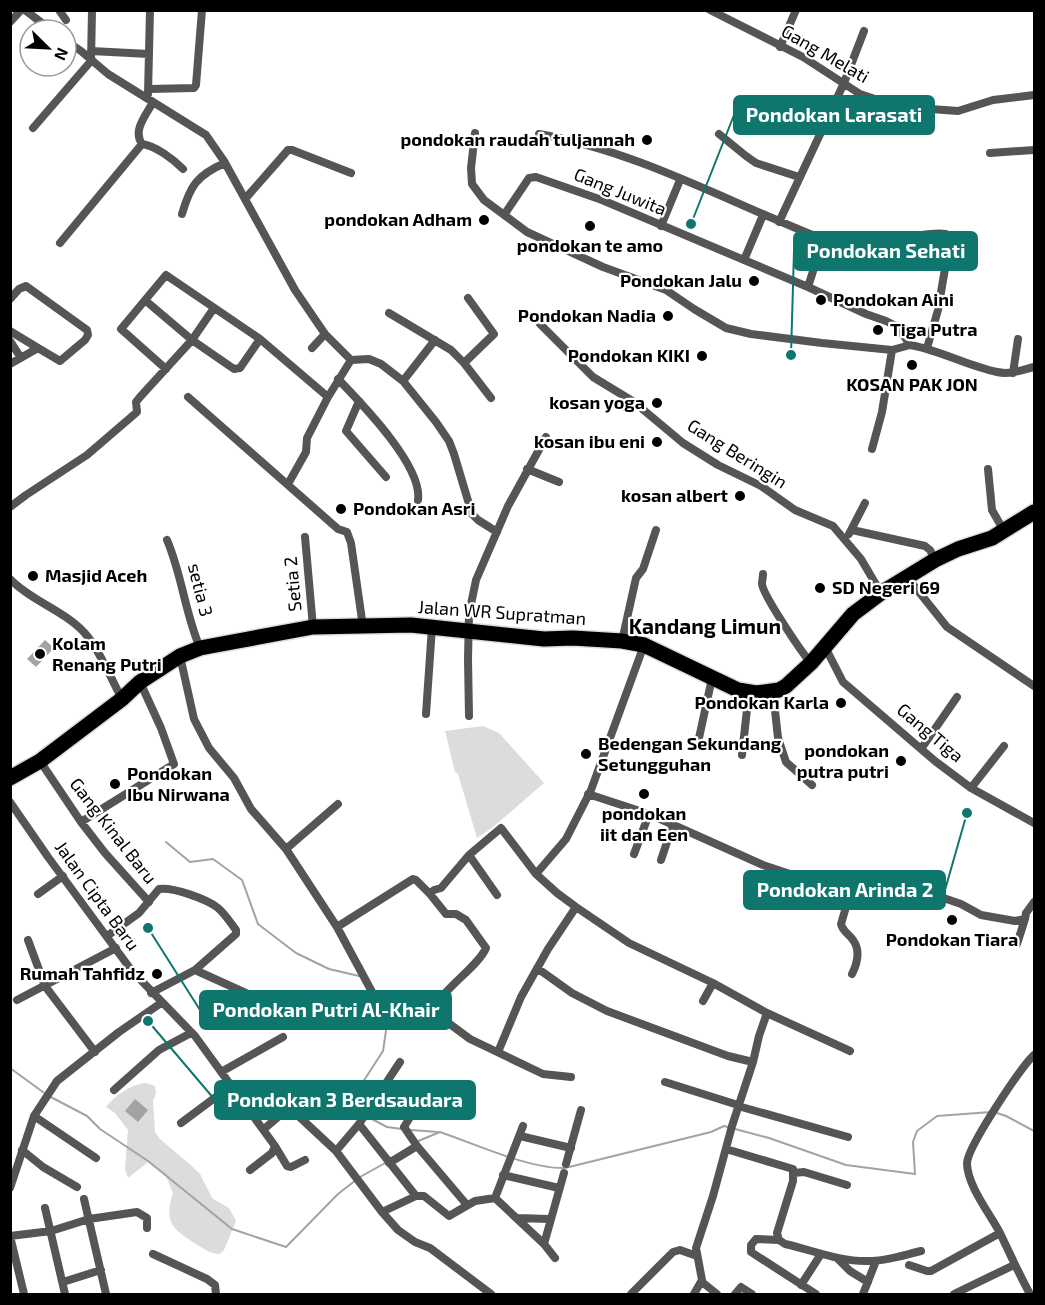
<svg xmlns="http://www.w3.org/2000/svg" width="1045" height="1305" font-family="'Exo 2',sans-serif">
	<rect width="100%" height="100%" fill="#fff"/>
	<path fill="#dcdcdc" d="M 483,726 L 499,733 L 544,783 L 492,828 L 477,838 L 458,774 L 455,772 L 445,731 Z
		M 146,1083 L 155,1086 L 156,1093 L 153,1101 L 155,1132 L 160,1139 L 194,1168 L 200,1174 L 212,1198 L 229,1208 L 236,1221 L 224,1250 L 220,1254 C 210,1254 203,1248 194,1243 C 171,1228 164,1221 173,1193 L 166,1176 L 148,1162 L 128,1178 L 125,1169 L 128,1130 L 115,1113 L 106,1107 C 115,1096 131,1084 146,1083 Z"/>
	<path fill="#a3a3a3" d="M 45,640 L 54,648 L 36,667 L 27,659 Z
		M 135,1099 L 148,1110 L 138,1122 L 125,1111 Z"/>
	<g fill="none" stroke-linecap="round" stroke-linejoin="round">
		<path stroke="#a3a3a3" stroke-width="2" d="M 166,842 L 190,862 L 213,859 L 242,880 L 258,924 L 296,953 L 329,969 L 359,976
			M 10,1068 L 47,1095 L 87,1116 L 100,1129 L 148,1161 L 232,1229 L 286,1247 L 338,1194 L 356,1180
			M 364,1113 L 350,1102 L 383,1051 L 387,1024 L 378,1005
			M 997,1113 L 1006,1116 L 1034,1131
			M 368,1117 L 387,1127 L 402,1129
			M 411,1130 L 438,1132
			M 416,1142 L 440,1132 C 475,1144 529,1169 565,1168 L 711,1132 L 724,1126 L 769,1138 L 846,1165 L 915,1174 L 913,1142 L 917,1131 L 937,1116 L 991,1112
			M 360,1177 L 387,1162"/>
		<defs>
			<path id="highway" d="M 10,778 L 40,761 L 122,699 L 140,682 L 180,656 L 200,648 L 313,627 L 411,625 L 544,639 L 573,638 L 622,641 L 644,645 L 738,690 L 756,693 L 779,690 L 786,686 L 811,663 L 853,614 L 881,593 L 935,560 L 958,549 L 992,538 L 1034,512"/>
		</defs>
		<use href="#highway" stroke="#dbdbdb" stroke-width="18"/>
		<path stroke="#555" stroke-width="8" d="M 25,10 L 51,30
			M 59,10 L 66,20
			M 710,10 L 803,57 L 860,94 L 887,103 L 903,107 L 958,111 L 993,100 L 1034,95
			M 10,22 L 21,10
			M 66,41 L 81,51 L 108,74 L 206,135 L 224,161 L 295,290 L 325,334 L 351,360 L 369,359 L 381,364 L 403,381 L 436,422 L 449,441 L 454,454 L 472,514 L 478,520 L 497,532
			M 780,47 L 796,10
			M 91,51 L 149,54
			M 149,89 L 194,88 L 196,85 L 202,10
			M 148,94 L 150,10
			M 33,128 L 91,61 L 92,10
			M 475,133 L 471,168 L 472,184 L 484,200 L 527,232 L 603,267 L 666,290 L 694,309 L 726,328 L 751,334 L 822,343 L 892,350 L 910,345
			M 539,134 C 637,151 728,202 820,238 L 821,246 L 808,287
			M 719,134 L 746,156 L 756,163 L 799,177
			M 142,144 C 156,146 173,159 183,169
			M 990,153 L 1034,150
			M 245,199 L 288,150 L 292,150 L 351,173
			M 182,214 C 190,186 197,175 225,163
			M 504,215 L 529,178 L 536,177 L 602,200 L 808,287 L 866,314 L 886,321 L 898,327 L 910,345 C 940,350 967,366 997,372 C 1010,375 1022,370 1034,367
			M 779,222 L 844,83 L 864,31
			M 661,226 L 680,180
			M 907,237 C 920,236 933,232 946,234 L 949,245 L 938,310 L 927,348
			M 60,243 L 142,144 C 132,130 147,114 153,102
			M 744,260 L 763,215
			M 10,299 L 19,289 L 26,286 L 87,330 L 88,335 L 85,340 L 60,361 L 38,348
			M 146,301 L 192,340 L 234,369 L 240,368 L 260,339
			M 389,313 L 451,350 L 464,363 L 491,398
			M 540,324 L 593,377 L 634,402 L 683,443 L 718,465 L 761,486 L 795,510 L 833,526 L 861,559 L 881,593
			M 10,331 L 38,348 L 10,364
			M 10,341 L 21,358
			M 312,348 L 325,334
			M 464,363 L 494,334 L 468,298
			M 166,369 L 121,329 L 166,275 L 260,339 L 328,397
			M 1013,373 L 1018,339
			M 338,379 C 361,403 423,466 418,500
			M 403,381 L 435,340
			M 188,397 L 338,529 L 347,532 L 351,543 L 363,627
			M 359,401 L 346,431 L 386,477
			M 872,449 L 882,412 L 892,350
			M 527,469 L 559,482
			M 988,469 L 992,510 L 1004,531
			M 288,484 L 306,452 L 307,438 L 328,397 L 351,360
			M 10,507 L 26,495 L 87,455 L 137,412 L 136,402 L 140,397 L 192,340 L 214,308
			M 852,530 L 925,546 L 930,550 L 935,560
			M 849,534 L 865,503
			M 305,537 L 313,627
			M 167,540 C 182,575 185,613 200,648
			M 763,574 C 763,577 762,581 762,584 C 763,595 802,653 811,663
			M 907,577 L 947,627 L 1034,686
			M 10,579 C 32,602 69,612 88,637 C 102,655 111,679 122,699
			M 622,641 L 636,578 L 643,569 L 656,530
			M 825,647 L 843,682 L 935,761 L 971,788 L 1034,823
			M 773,692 L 778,738 L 786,762 L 812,785
			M 426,714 L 432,627
			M 469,716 L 468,659 L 469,614 L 476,580 L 508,506 L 546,437
			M 699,738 L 712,678
			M 921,749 L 957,697
			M 742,755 L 749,691
			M 40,761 L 81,822 L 105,853 L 149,902
			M 971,788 L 1004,746
			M 588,794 L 649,814 L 763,865 L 808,880 L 836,886 L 853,883 L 900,883 L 961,904 L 981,915 L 1015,921 L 1025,919 L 1026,913 L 1034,902
			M 10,802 L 48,857 L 132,971 L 195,1036 L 275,1146 L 272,1153 L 250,1170
			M 81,822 L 174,764 L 161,728 L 140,682
			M 286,849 L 338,804
			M 634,854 L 649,814
			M 469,855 L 497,895
			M 661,860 L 673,824
			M 536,874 L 566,839 L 591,790 L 644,645
			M 38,894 L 63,876
			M 430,894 L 446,914 L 456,914 L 466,920 L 486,948 C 478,968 434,994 435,1013 L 470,1039 L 543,1074 L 571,1077
			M 337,927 L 413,879 L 416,880 L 430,894 L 434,890 L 441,888 L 469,855 L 501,828 L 536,874 L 557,893 L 576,907 L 629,943 L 713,983 L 767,1013 L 759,1036 L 753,1062 L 732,1126 L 713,1196 L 696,1248 L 702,1280 L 694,1294
			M 107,936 L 139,913 L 159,889 C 173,887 207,899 218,908 C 225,914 230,922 236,930 L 236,934 L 195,970
			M 28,940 L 45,986 L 95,1052
			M 1017,944 L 1025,919
			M 537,968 L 572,993 L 607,1011 L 728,1056 L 753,1062
			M 852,974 C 857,964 861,951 853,940 C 849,934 843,932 841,924 L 853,883
			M 151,993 L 195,970 L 248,994 L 342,1006 L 378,1003 L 337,927 L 286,849 L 251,809 L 234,778 L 209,748 L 194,719 L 180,656
			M 17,1000 L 116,948
			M 703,1001 L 713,983
			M 767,1013 L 850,1051
			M 498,1052 L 521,997 L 548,949 L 576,907
			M 221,1072 L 283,1037
			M 665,1082 L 738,1105
			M 114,1090 L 159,1050 L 191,1033
			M 738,1106 L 848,1137
			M 34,1116 L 96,1158
			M 181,1123 L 232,1085
			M 359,1124 L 416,1196
			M 264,1129 L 285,1111 L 292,1110 L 336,1151 L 382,1212 L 398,1230 L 415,1242 L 430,1248 L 491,1294
			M 520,1136 L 571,1148
			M 275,1146 L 287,1166 L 291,1167 L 305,1160
			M 417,1146 L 404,1127 L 417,1106
			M 726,1149 L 793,1169 L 793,1181 L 777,1233 L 779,1240 L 785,1244 C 812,1250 840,1262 869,1261 C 886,1261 904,1255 921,1251
			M 22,1150 L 43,1167 L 77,1187
			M 336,1151 L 359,1124 L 400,1062
			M 389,1163 L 417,1146 L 467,1205
			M 566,1164 L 581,1110
			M 794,1173 L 804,1172 L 847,1185
			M 503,1175 L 559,1188
			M 10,1188 L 34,1116 L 57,1081 L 119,1032 L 161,1003
			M 495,1198 L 523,1126
			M 84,1199 L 106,1294
			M 45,1208 L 65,1294
			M 382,1212 L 416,1196 L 424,1196 L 449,1216 L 475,1201 L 495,1198 L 544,1244 L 564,1173
			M 517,1218 L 549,1219
			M 10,1236 L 51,1231 L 89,1219 L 137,1212 L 147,1218 L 147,1228
			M 10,1236 L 24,1294
			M 779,1240 L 756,1239 L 751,1245 L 751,1252 L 816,1294
			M 544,1244 L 555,1258
			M 153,1254 L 207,1279 L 215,1285 L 216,1294
			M 837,1258 L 850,1271 L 868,1282
			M 909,1265 L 927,1271 L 931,1271 L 1000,1233
			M 63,1282 L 101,1270
			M 702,1282 L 717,1294
			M 801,1285 L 821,1254
			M 631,1294 L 673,1252 L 680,1250 L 697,1256
			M 735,1294 L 741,1287 L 752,1294
			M 863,1294 L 876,1261
			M 954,1294 L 1014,1265
			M 1030,1294 C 1019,1274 1010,1254 1000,1233 C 990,1214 967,1185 967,1163 C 968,1146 1021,1067 1034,1055"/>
		<use href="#highway" stroke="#000" stroke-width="15"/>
	</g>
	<g fill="#000" stroke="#fff" stroke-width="2">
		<circle cx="647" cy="140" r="6"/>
		<circle cx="484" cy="220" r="6"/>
		<circle cx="590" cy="226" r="6"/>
		<circle cx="754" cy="281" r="6"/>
		<circle cx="821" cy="300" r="6"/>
		<circle cx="668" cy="316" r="6"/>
		<circle cx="878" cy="330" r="6"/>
		<circle cx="702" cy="356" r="6"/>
		<circle cx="912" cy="365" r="6"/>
		<circle cx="657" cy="403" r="6"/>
		<circle cx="657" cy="442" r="6"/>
		<circle cx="740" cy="496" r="6"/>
		<circle cx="341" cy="509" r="6"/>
		<circle cx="33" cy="576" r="6"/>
		<circle cx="820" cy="588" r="6"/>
		<circle cx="40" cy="654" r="6"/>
		<circle cx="841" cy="703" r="6"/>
		<circle cx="586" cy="754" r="6"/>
		<circle cx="901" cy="761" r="6"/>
		<circle cx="115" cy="784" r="6"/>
		<circle cx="644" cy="794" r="6"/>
		<circle cx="952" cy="920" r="6"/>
		<circle cx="157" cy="974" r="6"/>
	</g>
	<g text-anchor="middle" stroke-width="4.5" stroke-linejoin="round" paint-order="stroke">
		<g font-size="18" fill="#000" stroke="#fff">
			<text transform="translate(825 54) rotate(30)" y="6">Gang Melati</text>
			<text transform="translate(620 192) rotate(22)" y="6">Gang Juwita</text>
			<text transform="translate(737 454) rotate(32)" y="6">Gang Beringin</text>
			<text transform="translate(293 584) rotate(-95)" y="6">Setia 2</text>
			<text transform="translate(200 590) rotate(76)" y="6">setia 3</text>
			<text transform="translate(502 613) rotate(4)" y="6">Jalan WR Supratman</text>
			<text transform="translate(930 733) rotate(40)" y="6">Gang Tiga</text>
			<text transform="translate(113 831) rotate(52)" y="6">Gang Kinal Baru</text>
			<text transform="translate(97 896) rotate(54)" y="6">Jalan Cipta Baru</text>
		</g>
		<g font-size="18" font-weight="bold" fill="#000" stroke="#fff" text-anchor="end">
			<text x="635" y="146">pondokan raudah tuljannah</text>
			<text x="472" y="226">pondokan Adham</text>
			<text x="590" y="252" text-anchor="middle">pondokan te amo</text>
			<text x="742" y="287">Pondokan Jalu</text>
			<text x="833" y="306" text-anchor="start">Pondokan Aini</text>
			<text x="656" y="322">Pondokan Nadia</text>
			<text x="890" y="336" text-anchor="start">Tiga Putra</text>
			<text x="690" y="362">Pondokan KIKI</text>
			<text x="912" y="391" text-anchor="middle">KOSAN PAK JON</text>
			<text x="645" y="409">kosan yoga</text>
			<text x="645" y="448">kosan ibu eni</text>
			<text x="728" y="502">kosan albert</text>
			<text x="353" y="515" text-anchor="start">Pondokan Asri</text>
			<text x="45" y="582" text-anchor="start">Masjid Aceh</text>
			<text x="832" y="594" text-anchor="start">SD Negeri 69</text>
			<text x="52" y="650" text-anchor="start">Kolam<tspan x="52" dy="21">Renang Putri</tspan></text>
			<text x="829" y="709">Pondokan Karla</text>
			<text x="598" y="750" text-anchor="start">Bedengan Sekundang<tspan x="598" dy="21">Setungguhan</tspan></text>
			<text x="889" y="757">pondokan<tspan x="889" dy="21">putra putri</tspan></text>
			<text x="127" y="780" text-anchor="start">Pondokan<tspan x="127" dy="21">Ibu Nirwana</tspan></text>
			<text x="644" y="820" text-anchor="middle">pondokan<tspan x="644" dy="21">iit dan Een</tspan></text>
			<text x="952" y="946" text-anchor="middle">Pondokan Tiara</text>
			<text x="145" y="980">Rumah Tahfidz</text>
		</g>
		<g font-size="21" font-weight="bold" fill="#000" stroke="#fff">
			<text x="705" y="634">Kandang Limun</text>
		</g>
	</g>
	<path fill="none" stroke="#0f766e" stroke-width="2" d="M691 224L734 115M791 355L794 251M967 813L945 890M148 928L200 1010M148 1021L215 1100"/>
	<g fill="#0f766e" stroke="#fff" stroke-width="2">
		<circle cx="691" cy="224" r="6"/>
		<circle cx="791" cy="355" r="6"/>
		<circle cx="967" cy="813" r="6"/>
		<circle cx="148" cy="928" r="6"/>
		<circle cx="148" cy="1021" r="6"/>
	</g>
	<g fill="#0f766e" stroke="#0f766e" stroke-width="2">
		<rect x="734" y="96" width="200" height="38" rx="6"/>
		<rect x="794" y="232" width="183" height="38" rx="6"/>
		<rect x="744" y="871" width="201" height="38" rx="6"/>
		<rect x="200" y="991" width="251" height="38" rx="6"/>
		<rect x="215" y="1081" width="260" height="38" rx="6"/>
	</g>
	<g font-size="20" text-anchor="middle" font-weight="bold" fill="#fff">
		<text x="834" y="122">Pondokan Larasati</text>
		<text x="886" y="258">Pondokan Sehati</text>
		<text x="845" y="897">Pondokan Arinda 2</text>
		<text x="326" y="1017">Pondokan Putri Al-Khair</text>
		<text x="345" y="1107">Pondokan 3 Berdsaudara</text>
	</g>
	<rect width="1045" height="1305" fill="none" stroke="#000000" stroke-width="24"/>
	<g transform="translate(48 48) rotate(114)"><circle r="28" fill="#ffffff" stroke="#999999" stroke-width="1.5"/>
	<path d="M0-4.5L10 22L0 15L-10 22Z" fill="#000000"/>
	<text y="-9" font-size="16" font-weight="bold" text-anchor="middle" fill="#000000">N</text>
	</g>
</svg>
